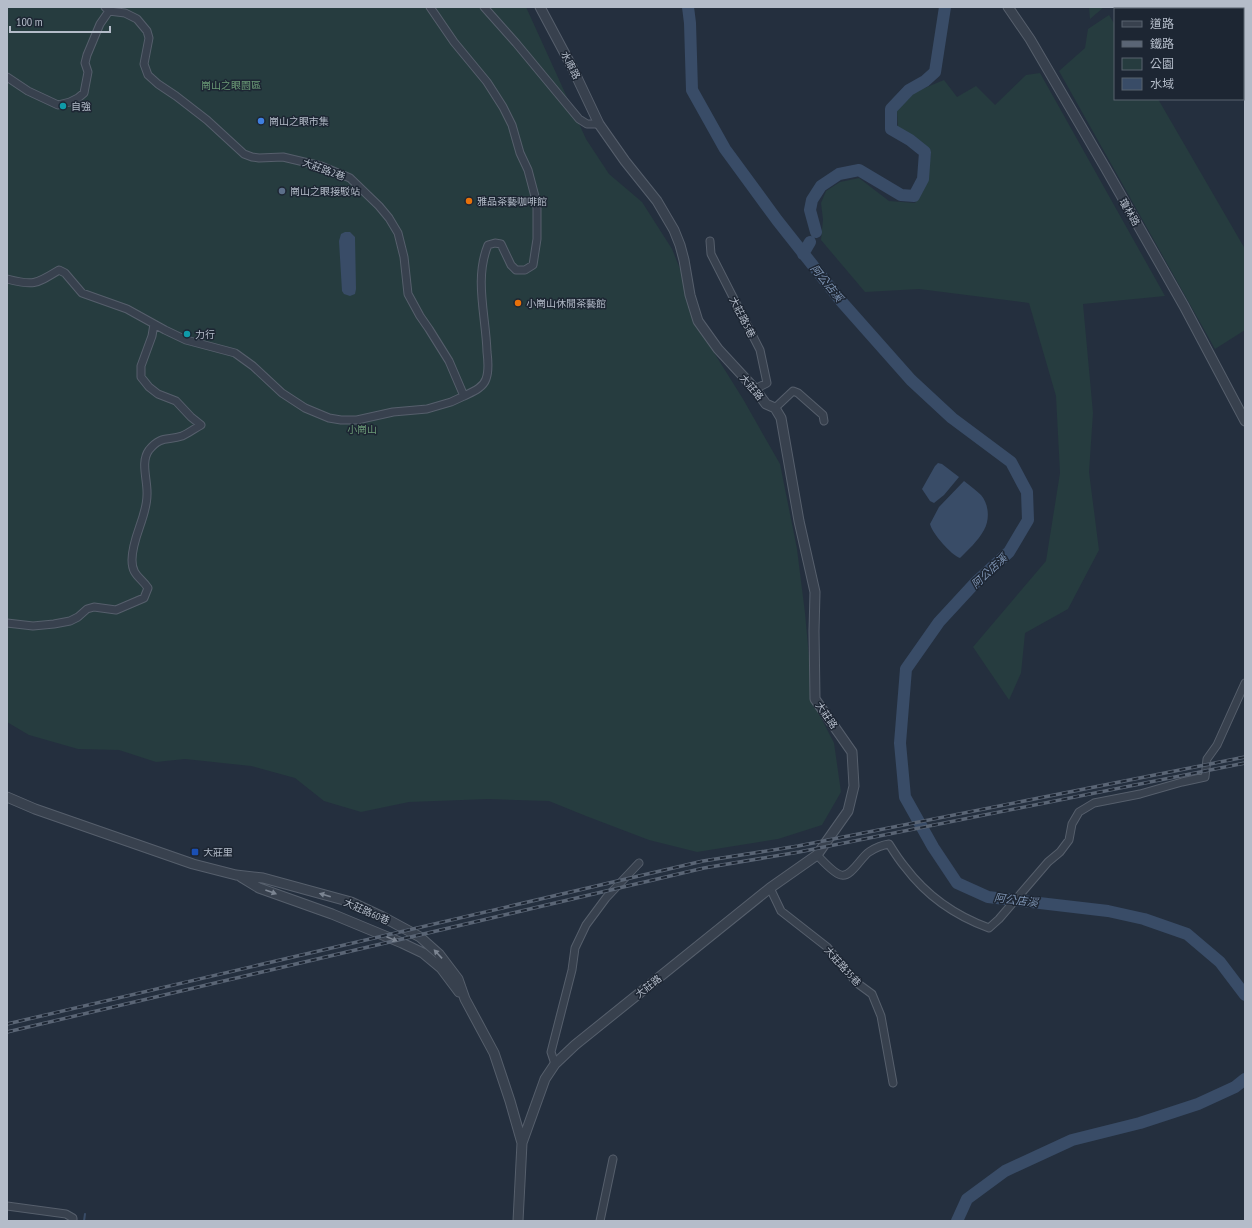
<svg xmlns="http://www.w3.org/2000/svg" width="1252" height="1228" font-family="'PT Sans Narrow','Noto Sans TC',sans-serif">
	<rect width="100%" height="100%" fill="#242f3e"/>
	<path fill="#263c3f" d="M 7,7 L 526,7 L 586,139 L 609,174 L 642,202 L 672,249 L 713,351 L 743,399 L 780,464 L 797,549 L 805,613 L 813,702 L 834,743 L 841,792 L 822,825 L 778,839 L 697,852 L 649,840 L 586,816 L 549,801 L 488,799 L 409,802 L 361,812 L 324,801 L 295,778 L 251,766 L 185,759 L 156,762 L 119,750 L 78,749 L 29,735 L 7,722 Z
		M 1089,7 L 1104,7 L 1090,19 Z
		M 1109,15 L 1115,25 L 1115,99 L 1158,99 L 1245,249 L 1245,330 L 1215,349 L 1059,71 L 1085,48 L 1088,29 Z
		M 1040,73 L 1165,296 L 1083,304 L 1093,413 L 1089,472 L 1099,550 L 1068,609 L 1025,633 L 1021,673 L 1009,700 L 973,647 L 1046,561 L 1060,473 L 1056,396 L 1029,303 L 919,289 L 865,292 L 821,240 L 823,220 L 821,203 L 826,191 L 840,182 L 859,178 L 889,201 L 915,203 C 926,188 929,171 931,152 L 923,143 L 898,128 L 897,111 L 915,92 L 944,80 L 957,97 L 976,86 L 995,105 L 1026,75 Z"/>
	<path fill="#394c67" d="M 345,232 L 350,232 L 355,237 L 356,289 L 355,294 L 350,296 L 344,294 L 342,291 L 339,241 L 341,234 Z
		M 938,463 L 942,464 L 959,477 L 944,495 L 934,503 L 930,501 L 922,489 L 935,466 Z
		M 964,481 C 970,486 976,490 981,495 C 989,504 990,520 984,530 C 978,541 968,550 960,558 C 951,555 932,533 930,524 L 939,507 Z"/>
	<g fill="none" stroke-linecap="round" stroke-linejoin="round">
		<path stroke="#394c67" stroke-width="2" d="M 84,1221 L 85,1214"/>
		<path stroke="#394c67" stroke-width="12" d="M 688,7 L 690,23 L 692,90 L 725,149 L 777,220 L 841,301 L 911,380 L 952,418 L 1011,462 L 1027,492 L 1028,520 L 1009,552 L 975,583 L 939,622 L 906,669 L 900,743 L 905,797 L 933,847 L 957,883 L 988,897 L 1108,911 L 1144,919 L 1187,934 L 1220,962 L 1245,995
			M 816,232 L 810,210 L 812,200 L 821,186 L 839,174 L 859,170 L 901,195 L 914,196 L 923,179 L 925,152 L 910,140 L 891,129 L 891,109 L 909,90 L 925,81 L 935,72 L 945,7
			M 803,254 L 810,242
			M 957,1221 L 967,1199 L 1005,1171 L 1072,1140 L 1140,1123 L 1198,1104 L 1235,1087 L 1245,1079"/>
		<defs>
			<path id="minor" d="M 105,7 L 109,11 L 125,13 L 137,19 L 147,31 L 149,38 L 144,64 L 148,75 L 158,84 L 176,96 L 207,120 L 244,154 L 252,157 L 259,158 L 283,157 L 321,166 L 350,178 L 379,206 L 389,218 L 398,233 L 404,257 L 408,294 L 420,316 L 429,329 L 449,361 L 464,396 C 472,392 483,388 486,379 C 489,371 488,360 487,352 C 486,316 474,279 488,245 L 495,243 L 501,244 L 511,265 L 516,270 L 525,270 L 533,265 L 537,239 L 537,204 L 528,170 L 520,153 L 512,125 L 503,107 L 487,82 L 454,42 L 430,7
				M 484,7 L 516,43 L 579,119 L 587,124 L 599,124
				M 7,77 L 28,91 L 58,105 L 70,102 L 78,98 L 84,93 L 88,72 L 85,63 L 87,55 L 100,24 L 109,11
				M 710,241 L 711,254 L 760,350 L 767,383 L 755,389
				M 7,279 C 34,286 36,284 59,270 L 65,273 L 82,293 L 127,309 L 165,330 L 186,340 L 235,353 L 253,366 L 282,393 L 305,408 L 329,418 L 341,420 L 357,420 L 393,412 L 427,409 L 451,402 L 464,396
				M 775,408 L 793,391 L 798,393 L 823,415 L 824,421
				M 7,623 L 33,626 L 54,624 L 70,621 L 78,617 L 87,609 L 94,607 L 116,610 L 144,598 L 148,588 C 141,577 132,576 132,560 C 132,537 147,517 147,495 C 148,481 140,462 149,450 C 161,435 168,441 182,436 C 189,433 195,428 201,425 L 191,417 L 176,401 L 158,394 L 149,387 L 141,377 L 141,366 L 152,336 L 154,324
				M 817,855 C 822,860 833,873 841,875 C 851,878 861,857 869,852 C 875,848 882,845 889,844 C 894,852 899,860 905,867 C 926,895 956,916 989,928 L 999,919 L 1048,862 L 1060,852 L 1069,840 L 1072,824 L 1079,812 L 1094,803 L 1140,794 L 1182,782 L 1205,777 L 1207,759 L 1217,745 L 1245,683
				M 770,888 L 781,911 L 827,947 L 857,983 L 872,994 L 881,1016 L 893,1083
				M 555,1064 L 551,1052 L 572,970 L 575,948 L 586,925 L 606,898 L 639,863
				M 7,1206 L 66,1214 L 73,1218 L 73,1221
				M 600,1221 L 613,1159"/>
			<path id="tertiary" d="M 1008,7 L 1030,39 L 1106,169 L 1184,306 L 1245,421
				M 7,797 L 35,809 L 193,864 L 236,875 L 263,878 L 351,902 L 383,917 L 420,937 L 439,954 L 458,979 L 465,999 L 494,1053 L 510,1101 L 522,1143
				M 241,877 L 259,888 L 332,914 L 402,943 L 423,953 L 441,968 L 459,992
				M 518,1221 L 522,1143 L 545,1079 L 555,1064 L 575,1045 L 770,888 L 817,855 L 848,811 L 854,786 L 852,752 L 815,699 L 814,631 L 815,592 L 799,521 L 781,418 L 775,408 L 766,404 L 755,389 L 718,349 L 698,321 L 690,295 L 684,260 L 680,245 L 674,230 L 657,201 L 625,161 L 599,124 L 572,67 L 540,7"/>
		</defs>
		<use href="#minor" stroke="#565f6c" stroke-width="9"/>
		<use href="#tertiary" stroke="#565f6c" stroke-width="11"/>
		<use href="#minor" stroke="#38414e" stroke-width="7"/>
		<use href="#tertiary" stroke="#38414e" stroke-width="9"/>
		<defs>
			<path id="rail" d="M 7,1024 L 703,861 L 798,846 L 1245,757
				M 7,1032 L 704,868 L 799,852 L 1245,763"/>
		</defs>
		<use href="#rail" stroke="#5a6575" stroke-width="3.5"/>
		<use href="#rail" stroke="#1d2633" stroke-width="2" stroke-dasharray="6" stroke-linecap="butt"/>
	</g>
	<defs><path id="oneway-solid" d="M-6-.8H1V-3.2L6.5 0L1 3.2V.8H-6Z"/></defs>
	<g fill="#7c8592">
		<use href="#oneway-solid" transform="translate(271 892) rotate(20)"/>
		<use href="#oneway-solid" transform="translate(325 895) rotate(-164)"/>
		<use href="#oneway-solid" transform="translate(392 939) rotate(22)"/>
		<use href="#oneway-solid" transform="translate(438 954) rotate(-133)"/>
	</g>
	<g fill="#0f9aa8" stroke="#1d2633" stroke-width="1.5">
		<circle cx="63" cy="106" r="4"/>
		<circle cx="187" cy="334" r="4"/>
	</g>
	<circle fill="#3f7fe0" stroke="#1d2633" stroke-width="1.5" cx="261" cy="121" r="4"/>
	<circle fill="#5c6f8a" stroke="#1d2633" stroke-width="1.5" cx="282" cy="191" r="4"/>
	<g fill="#e8710a" stroke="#1d2633" stroke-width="1.5">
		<circle cx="469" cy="201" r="4"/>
		<circle cx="518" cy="303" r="4"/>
	</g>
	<rect fill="#1a4fb4" stroke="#1d2633" stroke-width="1.5" x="191" y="848" width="8" height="8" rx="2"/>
	<g text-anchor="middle" stroke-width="3" stroke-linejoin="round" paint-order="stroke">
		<g font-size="10" fill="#b4bcc9" stroke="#1d2633">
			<text transform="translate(571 65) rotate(63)" y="4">水庫路</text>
			<text transform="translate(324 169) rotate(20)" y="4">大莊路2巷</text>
			<text transform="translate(1130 212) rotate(60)" y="4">瓊林路</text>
			<text transform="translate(743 317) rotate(63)" y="4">大莊路5巷</text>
			<text transform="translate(752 387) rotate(50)" y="4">大莊路</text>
			<text transform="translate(827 715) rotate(55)" y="4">大莊路</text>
			<text transform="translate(367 911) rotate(24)" y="4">大莊路60巷</text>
			<text transform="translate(843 966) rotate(48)" y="4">大莊路35巷</text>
			<text transform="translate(648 986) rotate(-38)" y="4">大莊路</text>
		</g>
		<g font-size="10" fill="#6b9a76" stroke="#1d2633">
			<text x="231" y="89">崗山之眼園區</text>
			<text x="362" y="433">小崗山</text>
		</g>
		<g font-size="10" fill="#b4bcc9" stroke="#1d2633" text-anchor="start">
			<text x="71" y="110">自強</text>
			<text x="269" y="125">崗山之眼市集</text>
			<text x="290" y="195">崗山之眼接駁站</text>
			<text x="477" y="205">雅品茶藝咖啡館</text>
			<text x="526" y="307">小崗山休閒茶藝館</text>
			<text x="195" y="338">力行</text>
			<text x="203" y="856">大莊里</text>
		</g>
		<g font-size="11" font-style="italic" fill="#7c92b1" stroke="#1d2633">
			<text transform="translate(827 283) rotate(51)" y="4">阿公店溪</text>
			<text transform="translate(989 571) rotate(-43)" y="4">阿公店溪</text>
			<text transform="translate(1016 900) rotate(7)" y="4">阿公店溪</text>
		</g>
	</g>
	<rect width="1252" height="1228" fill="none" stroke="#b4bcc9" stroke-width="16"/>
	<rect x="1114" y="8" width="130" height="92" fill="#1d2633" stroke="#59626f"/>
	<rect x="1122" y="21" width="20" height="6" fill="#38414e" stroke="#59626f"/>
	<text x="1150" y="28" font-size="12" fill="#b4bcc9">道路</text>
	<rect x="1122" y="41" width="20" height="6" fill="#5a6575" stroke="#59626f"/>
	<text x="1150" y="48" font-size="12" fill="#b4bcc9">鐵路</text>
	<rect x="1122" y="58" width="20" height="12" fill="#263c3f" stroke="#59626f"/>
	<text x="1150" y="68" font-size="12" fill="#b4bcc9">公園</text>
	<rect x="1122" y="78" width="20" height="12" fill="#394c67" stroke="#59626f"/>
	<text x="1150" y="88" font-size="12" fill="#b4bcc9">水域</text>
	<path d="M10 26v6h100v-6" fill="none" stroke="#b4bcc9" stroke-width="2"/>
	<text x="16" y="26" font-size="12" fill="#b4bcc9" stroke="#1d2633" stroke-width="3" paint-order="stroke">100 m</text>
</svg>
